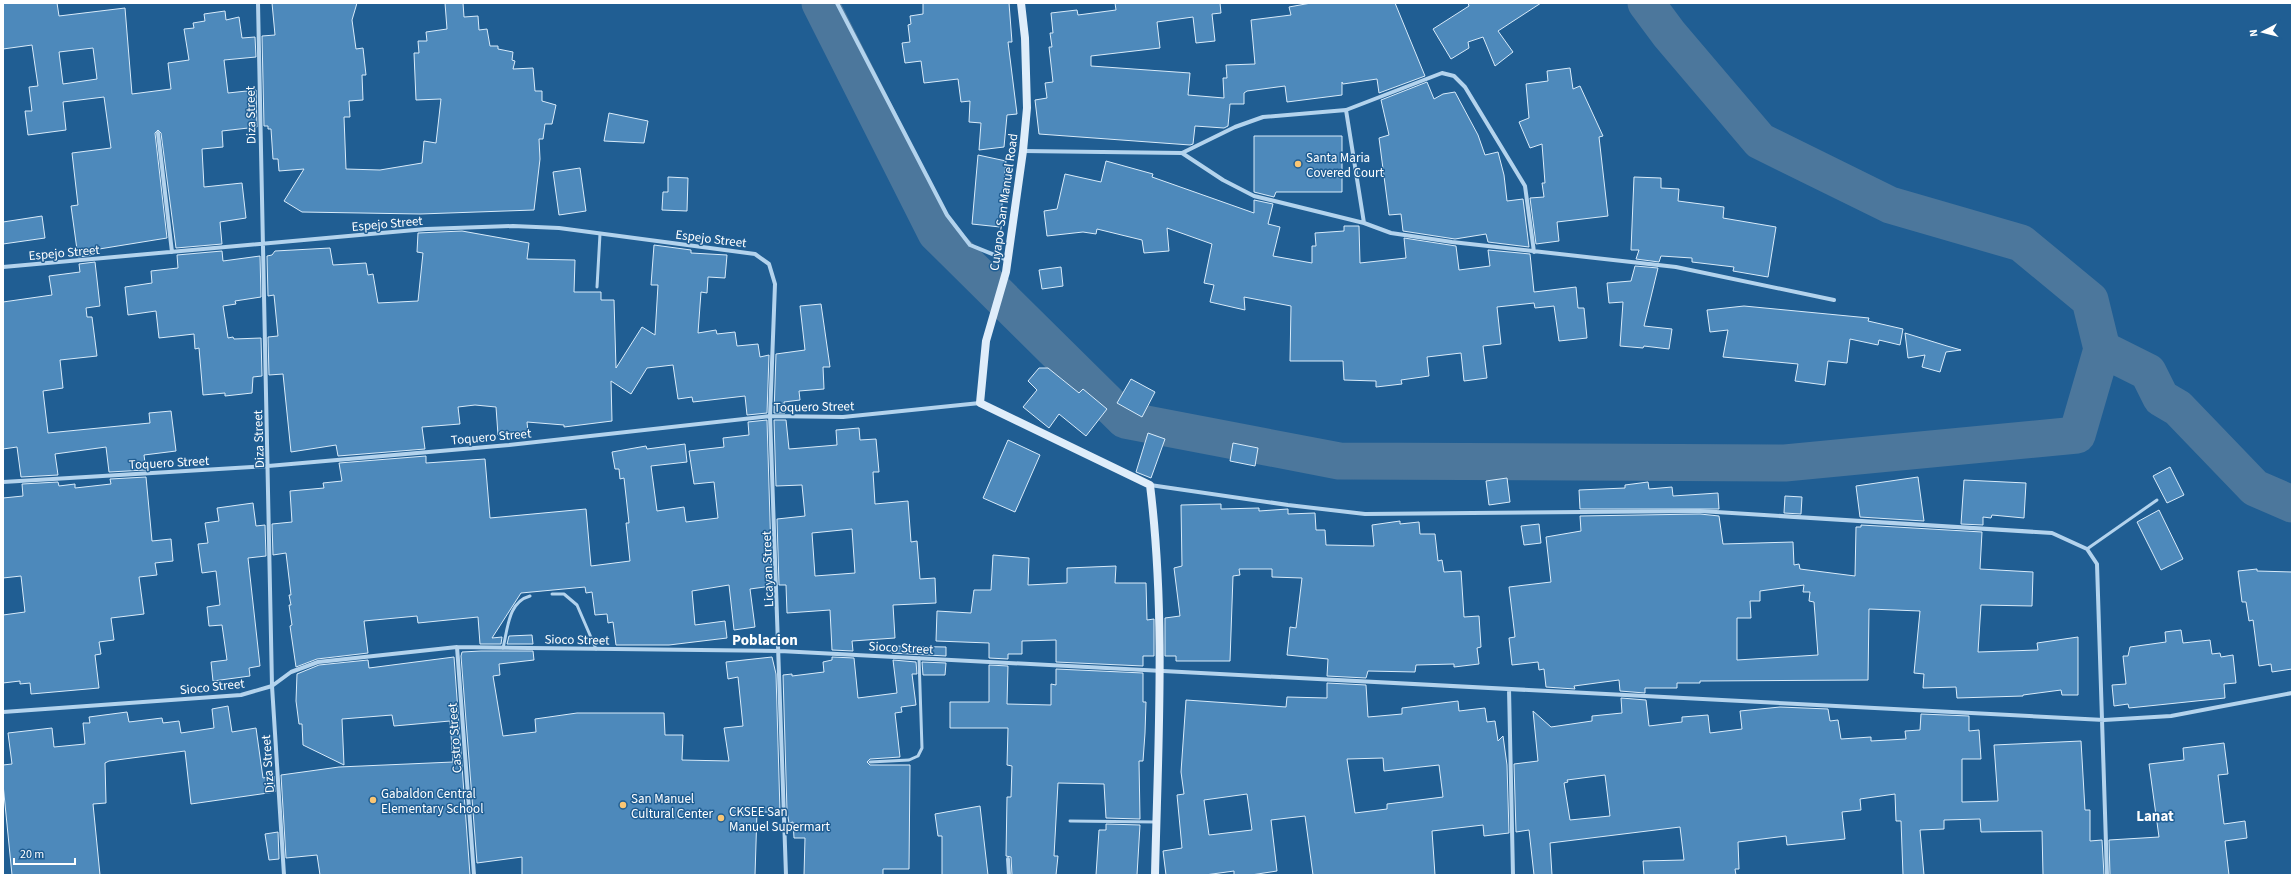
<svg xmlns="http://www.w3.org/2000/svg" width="2295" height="878" font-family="'Source Sans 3',sans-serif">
	<rect width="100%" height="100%" fill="#205e93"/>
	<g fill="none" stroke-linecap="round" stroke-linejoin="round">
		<path stroke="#4c779c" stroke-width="37" d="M 820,3 L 936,233 L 1125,420 L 1339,461 L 1785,463 L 2077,435 L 2102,349 L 2090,300 L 2021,243 L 1890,205 L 1760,141 L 1669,34 L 1646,3
			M 2102,349 L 2148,372 L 2161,398 L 2178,408 L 2255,488 L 2292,504"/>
	</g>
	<path fill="#4d89bb" stroke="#d8ebfa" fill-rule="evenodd" d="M 3,3 L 57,3 L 59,16 L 125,8 L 132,94 L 171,89 L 168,63 L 189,60 L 184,29 L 194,28 L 193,23 L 205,21 L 204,14 L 225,11 L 226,20 L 239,17 L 242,38 L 255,37 L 256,57 L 224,60 L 228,93 L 256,90 L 257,127 L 222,131 L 223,147 L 202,149 L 204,187 L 242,183 L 246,218 L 220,222 L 222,244 L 176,248 L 161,133 L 158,130 L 155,133 L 167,238 L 93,250 L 94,255 L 78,257 L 71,206 L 78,205 L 72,153 L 111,148 L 104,97 L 63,102 L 66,130 L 28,135 L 25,111 L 32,111 L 29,87 L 38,86 L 32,45 L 3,49 ZM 93,48 L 97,79 L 63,84 L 59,52 Z
		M 272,3 L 357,3 L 352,20 L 356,49 L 363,48 L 366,75 L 362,75 L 363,100 L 349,101 L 350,117 L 344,117 L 346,169 L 380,170 L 422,163 L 424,141 L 436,143 L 441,99 L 416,100 L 414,53 L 419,53 L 418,41 L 427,41 L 426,32 L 447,29 L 445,3 L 463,3 L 464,17 L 478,16 L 479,30 L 487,29 L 490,46 L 498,46 L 498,49 L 513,52 L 512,60 L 515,61 L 513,69 L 533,68 L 535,91 L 542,91 L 542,101 L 556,105 L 552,124 L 545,124 L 543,139 L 539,139 L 540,159 L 534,210 L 420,214 L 302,212 L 284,201 L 304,169 L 279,171 L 278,159 L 273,159 L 271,129 L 268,129 L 268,126 L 264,126 L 262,36 L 275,35 Z
		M 923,3 L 1009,3 L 1012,42 L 1008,42 L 1017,114 L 1007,115 L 1004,147 L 979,150 L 981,123 L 969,122 L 970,101 L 961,102 L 958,79 L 924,83 L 921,61 L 905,63 L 902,43 L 910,42 L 908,25 L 911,24 L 910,16 L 923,14 Z
		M 1115,3 L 1220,3 L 1221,13 L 1212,14 L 1215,41 L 1196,43 L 1193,17 L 1157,22 L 1160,48 L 1091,56 L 1091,66 L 1190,73 L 1188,95 L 1224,98 L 1223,78 L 1227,78 L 1226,65 L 1255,64 L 1251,20 L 1291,15 L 1289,7 L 1311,3 L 1395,3 L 1425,76 L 1379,93 L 1377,79 L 1343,84 L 1342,82 L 1342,95 L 1287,102 L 1285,86 L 1247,91 L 1244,93 L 1244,104 L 1230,104 L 1228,126 L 1224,128 L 1195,126 L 1193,144 L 1190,145 L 1039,134 L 1035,100 L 1047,98 L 1045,83 L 1053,82 L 1049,47 L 1052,47 L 1050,33 L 1053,33 L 1051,13 L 1077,10 L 1078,15 L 1116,10 Z
		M 1468,3 L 1541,3 L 1498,31 L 1513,52 L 1495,66 L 1483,37 L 1468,42 L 1469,48 L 1451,59 L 1433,29 L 1469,6 Z
		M 1570,68 L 1573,89 L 1580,86 L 1603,136 L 1599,137 L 1608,216 L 1557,222 L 1559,241 L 1536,244 L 1530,198 L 1544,197 L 1542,183 L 1545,183 L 1542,144 L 1530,148 L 1519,122 L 1529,118 L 1526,84 L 1548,81 L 1547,71 Z
		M 1427,82 L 1434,99 L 1443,94 L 1455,92 L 1478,135 L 1485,155 L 1498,152 L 1504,175 L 1507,201 L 1523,199 L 1529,247 L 1488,242 L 1486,234 L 1455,239 L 1403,231 L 1401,214 L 1389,215 L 1379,138 L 1389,135 L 1381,100 Z
		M 609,113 L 648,121 L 644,143 L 604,141 Z
		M 1254,136 L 1342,136 L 1342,192 L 1276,192 L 1274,197 L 1254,192 Z
		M 978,155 L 1006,161 L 1000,227 L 972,224 Z
		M 1106,161 L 1153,174 L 1152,177 L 1254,213 L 1254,200 L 1273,204 L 1268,224 L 1280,227 L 1273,256 L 1312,263 L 1312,246 L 1316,246 L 1315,233 L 1344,231 L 1344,226 L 1359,226 L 1360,263 L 1406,258 L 1404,238 L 1456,246 L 1459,270 L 1490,266 L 1488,250 L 1530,254 L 1534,292 L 1576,287 L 1578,308 L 1584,308 L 1587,338 L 1559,341 L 1554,306 L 1535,308 L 1534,303 L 1497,307 L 1501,344 L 1483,346 L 1487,378 L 1464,381 L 1461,353 L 1427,357 L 1429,376 L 1401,380 L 1402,384 L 1376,387 L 1376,381 L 1344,380 L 1343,361 L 1290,361 L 1291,306 L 1244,297 L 1245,310 L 1210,302 L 1214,285 L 1204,283 L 1212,244 L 1167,228 L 1169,251 L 1144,253 L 1142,240 L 1097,229 L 1096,234 L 1083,232 L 1047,236 L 1044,211 L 1057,209 L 1065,174 L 1101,182 Z
		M 580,168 L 586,211 L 559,215 L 553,172 Z
		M 668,177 L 688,178 L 687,211 L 662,210 L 663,192 L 668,192 Z
		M 1634,177 L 1661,178 L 1661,188 L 1679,189 L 1678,201 L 1724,207 L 1723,218 L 1776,227 L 1768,277 L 1733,271 L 1734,267 L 1692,262 L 1692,258 L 1661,256 L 1659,262 L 1636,259 L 1639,250 L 1631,250 Z
		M 42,216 L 45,238 L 3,244 L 3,222 Z
		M 462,231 L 529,243 L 527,259 L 575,260 L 574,292 L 601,292 L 601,300 L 614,300 L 616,368 L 642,327 L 655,335 L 658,285 L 651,285 L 654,245 L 691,250 L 691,253 L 727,255 L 725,278 L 708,277 L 707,293 L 701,292 L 698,333 L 716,330 L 717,334 L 735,332 L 737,346 L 758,344 L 760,357 L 769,355 L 767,413 L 747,415 L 745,396 L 693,402 L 692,397 L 678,399 L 673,365 L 647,368 L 631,394 L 611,381 L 612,421 L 564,427 L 564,425 L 527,422 L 528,432 L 498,435 L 496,407 L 475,405 L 458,407 L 460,424 L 422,427 L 425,449 L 338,456 L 336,445 L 291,452 L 283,374 L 269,375 L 268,337 L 278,336 L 274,295 L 268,296 L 267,256 L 272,255 L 275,251 L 330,248 L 333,265 L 366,263 L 368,275 L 373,274 L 378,303 L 418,301 L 423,253 L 417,252 L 418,233 Z
		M 222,251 L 223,261 L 260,256 L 261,297 L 235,301 L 236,304 L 223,306 L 228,338 L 233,337 L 234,339 L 261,338 L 262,376 L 253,377 L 252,393 L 225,396 L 225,393 L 203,395 L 199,348 L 195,349 L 194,334 L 159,338 L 156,311 L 128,315 L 125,287 L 152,283 L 151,271 L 178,268 L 177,255 Z
		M 95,262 L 100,306 L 86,308 L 87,317 L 92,317 L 97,356 L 60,360 L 63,388 L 43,391 L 48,433 L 150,423 L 149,413 L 171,411 L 176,451 L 144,455 L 146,470 L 109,472 L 106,447 L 55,454 L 58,475 L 21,477 L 17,447 L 3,449 L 3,302 L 52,295 L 49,276 L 80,272 L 79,264 Z
		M 1635,266 L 1658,268 L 1644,326 L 1672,329 L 1669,349 L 1644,346 L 1643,348 L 1620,346 L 1623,302 L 1609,303 L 1607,283 L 1631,281 Z
		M 1061,267 L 1063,286 L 1042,289 L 1039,270 Z
		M 821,304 L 830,367 L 823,367 L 824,389 L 799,391 L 800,400 L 784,402 L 785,413 L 774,413 L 776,354 L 805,350 L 800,306 Z
		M 1744,306 L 1869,318 L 1868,321 L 1903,329 L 1900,345 L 1879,340 L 1878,345 L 1850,339 L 1847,363 L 1828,361 L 1825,385 L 1795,381 L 1798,364 L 1723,357 L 1728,330 L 1710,332 L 1707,310 Z
		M 1905,333 L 1947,346 L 1961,350 L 1946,352 L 1940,372 L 1922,367 L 1925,355 L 1908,358 Z
		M 1039,368 L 1048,368 L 1079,393 L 1083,389 L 1107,409 L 1086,436 L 1059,414 L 1049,428 L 1023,407 L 1037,390 L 1028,381 Z
		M 1131,379 L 1155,392 L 1142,417 L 1117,403 Z
		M 767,420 L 772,586 L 750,589 L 755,627 L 734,630 L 729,585 L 692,591 L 695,625 L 725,621 L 727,638 L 669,645 L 616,645 L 613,622 L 608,623 L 607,614 L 595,615 L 592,592 L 586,593 L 585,587 L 521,593 L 492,638 L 502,637 L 501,644 L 480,644 L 478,617 L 418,623 L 417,616 L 364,621 L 368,653 L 317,659 L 296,667 L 290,626 L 292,625 L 289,605 L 291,605 L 289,595 L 291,595 L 286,553 L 273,555 L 272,524 L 292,522 L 290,491 L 324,488 L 323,483 L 342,481 L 339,463 L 426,456 L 426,463 L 485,459 L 490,518 L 586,509 L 591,566 L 630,561 L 626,523 L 629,523 L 624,478 L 620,479 L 619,469 L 615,469 L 612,452 L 646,446 L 647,449 L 685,444 L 687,462 L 651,466 L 657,511 L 684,507 L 686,522 L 718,518 L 714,482 L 694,484 L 689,451 L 724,447 L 723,438 L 749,435 L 748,422 Z
		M 774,420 L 786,420 L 789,449 L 837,445 L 836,430 L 859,428 L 860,440 L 876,439 L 879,472 L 873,472 L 875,504 L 908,501 L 911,542 L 917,541 L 920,579 L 935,578 L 936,603 L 893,605 L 895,638 L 852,641 L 853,651 L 832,650 L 830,610 L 787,613 L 786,585 L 779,585 L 777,519 L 805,516 L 802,485 L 776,486 ZM 852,529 L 855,573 L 815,576 L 812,533 Z
		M 1148,433 L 1165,439 L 1151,478 L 1136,472 Z
		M 1008,440 L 1040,455 L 1015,512 L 983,498 Z
		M 1233,443 L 1258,448 L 1255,466 L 1230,461 Z
		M 2170,467 L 2184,495 L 2167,503 L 2153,476 Z
		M 146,477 L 152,541 L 171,539 L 173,561 L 155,563 L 157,575 L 139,577 L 144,614 L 111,618 L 114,640 L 99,642 L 101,654 L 95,655 L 99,688 L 31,694 L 30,683 L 20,684 L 20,681 L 3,683 L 3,615 L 25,612 L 21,576 L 3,578 L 3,498 L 23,496 L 22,484 L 58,482 L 59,486 L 75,484 L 75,488 L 111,484 L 110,479 Z
		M 1918,477 L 1924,521 L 1860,517 L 1856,486 Z
		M 1507,478 L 1510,502 L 1489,505 L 1486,481 Z
		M 1964,480 L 2026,483 L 2024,518 L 1992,515 L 1991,518 L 1983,517 L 1983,525 L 1961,524 Z
		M 1648,482 L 1649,489 L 1672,487 L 1673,496 L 1718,493 L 1719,509 L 1580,509 L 1579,490 L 1625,488 L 1625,485 Z
		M 1785,496 L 1802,497 L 1801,514 L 1784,513 Z
		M 253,503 L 256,526 L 265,525 L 266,556 L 248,558 L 260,666 L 249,668 L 250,676 L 213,681 L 211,662 L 227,660 L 222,625 L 209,626 L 207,607 L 220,605 L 216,571 L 202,573 L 198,544 L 208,543 L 205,523 L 219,521 L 217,508 Z
		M 1221,504 L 1221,509 L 1259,508 L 1259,511 L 1288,509 L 1288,514 L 1315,513 L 1316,530 L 1325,530 L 1326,545 L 1374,546 L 1372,525 L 1400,521 L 1400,524 L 1419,522 L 1420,534 L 1435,534 L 1438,561 L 1442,560 L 1444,572 L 1461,571 L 1464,617 L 1479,616 L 1481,647 L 1477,648 L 1479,664 L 1454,667 L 1454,664 L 1416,665 L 1415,672 L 1368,671 L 1366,678 L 1327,676 L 1328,659 L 1287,655 L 1290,627 L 1296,628 L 1302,578 L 1272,577 L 1272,569 L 1239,569 L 1240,575 L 1233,576 L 1230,661 L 1176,661 L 1176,656 L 1165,656 L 1165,618 L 1180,616 L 1174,568 L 1182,566 L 1181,505 Z
		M 2159,510 L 2183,559 L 2161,570 L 2137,522 Z
		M 1700,514 L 1719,516 L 1723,544 L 1793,542 L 1794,565 L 1799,564 L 1800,569 L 1855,576 L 1856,527 L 1861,527 L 1861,525 L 1982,532 L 1980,569 L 2033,572 L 2032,606 L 1981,605 L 1978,652 L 2038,650 L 2037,643 L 2078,637 L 2078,695 L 2062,695 L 2061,690 L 2023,695 L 2023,696 L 1957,698 L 1956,687 L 1923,688 L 1924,674 L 1914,673 L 1920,611 L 1869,609 L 1868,680 L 1700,681 L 1700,683 L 1677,683 L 1677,688 L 1645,688 L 1645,693 L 1620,691 L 1619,680 L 1574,686 L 1575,689 L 1546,687 L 1544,669 L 1539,670 L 1538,662 L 1512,665 L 1509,638 L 1515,637 L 1509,587 L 1551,582 L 1546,537 L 1581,531 L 1580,516 ZM 1804,585 L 1803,592 L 1810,592 L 1809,601 L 1814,602 L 1818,655 L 1737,660 L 1737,618 L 1751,618 L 1750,601 L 1760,601 L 1760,591 Z
		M 1539,524 L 1541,543 L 1524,545 L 1521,526 Z
		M 993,555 L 1029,558 L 1028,585 L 1067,583 L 1067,568 L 1116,566 L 1115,583 L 1146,583 L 1147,620 L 1154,619 L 1154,656 L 1143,656 L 1143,666 L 1056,662 L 1056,640 L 1022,641 L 1022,654 L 1008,654 L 1008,659 L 989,658 L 989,643 L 936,641 L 937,611 L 971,613 L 974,590 L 991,590 Z
		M 2257,569 L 2257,571 L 2292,572 L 2292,669 L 2272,672 L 2271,664 L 2259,666 L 2253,620 L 2249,621 L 2246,602 L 2242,602 L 2238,571 Z
		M 2181,630 L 2183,643 L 2210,640 L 2212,654 L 2220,653 L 2221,657 L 2233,655 L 2236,683 L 2224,684 L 2225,698 L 2129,708 L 2128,704 L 2114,706 L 2112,685 L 2126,684 L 2123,656 L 2128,656 L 2130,647 L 2166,642 L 2165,632 Z
		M 532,635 L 533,644 L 507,644 L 509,636 Z
		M 891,646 L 946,647 L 946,656 L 892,653 Z
		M 481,651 L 533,651 L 534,660 L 499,664 L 500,675 L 493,676 L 503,736 L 536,732 L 535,719 L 577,713 L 664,713 L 665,735 L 683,735 L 682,760 L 729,761 L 724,728 L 743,726 L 738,677 L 728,679 L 726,662 L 772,657 L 776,674 L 780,812 L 757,812 L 755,875 L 522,875 L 522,857 L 477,863 L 461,656 L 462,652 Z
		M 454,657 L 470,875 L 320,875 L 317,855 L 286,858 L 281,775 L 339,767 L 453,762 L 450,721 L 394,726 L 392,715 L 342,719 L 344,765 L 303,745 L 302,724 L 299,724 L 296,701 L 297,674 L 319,665 L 368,660 L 369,668 Z
		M 832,657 L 854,658 L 858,698 L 897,693 L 893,660 L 916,662 L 917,674 L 912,674 L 916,705 L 901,707 L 902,712 L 895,713 L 900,757 L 870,759 L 867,762 L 870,765 L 910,765 L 909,869 L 883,869 L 883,875 L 804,875 L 805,838 L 794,838 L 793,822 L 789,823 L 787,811 L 783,675 L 792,674 L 792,676 L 824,672 L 823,662 L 832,660 Z
		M 922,662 L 946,663 L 945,675 L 923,675 Z
		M 989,665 L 1008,666 L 1007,704 L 1051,705 L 1051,684 L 1056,685 L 1056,669 L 1143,673 L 1143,702 L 1146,702 L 1145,733 L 1143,761 L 1139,761 L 1140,819 L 1106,818 L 1104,784 L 1058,783 L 1054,856 L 1058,856 L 1056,875 L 1012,875 L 1011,857 L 1006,856 L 1007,797 L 1011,797 L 1012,766 L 1007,765 L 1008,728 L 950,728 L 950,702 L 989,702 Z
		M 1327,683 L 1366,685 L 1368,717 L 1402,714 L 1402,708 L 1458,701 L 1459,711 L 1485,708 L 1487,722 L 1495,721 L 1498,741 L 1503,736 L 1507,765 L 1509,833 L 1484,836 L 1483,825 L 1432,831 L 1435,875 L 1313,875 L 1305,816 L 1271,820 L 1277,871 L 1251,875 L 1234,875 L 1234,871 L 1205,875 L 1166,875 L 1163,851 L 1182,848 L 1177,795 L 1184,794 L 1181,772 L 1186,700 L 1286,707 L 1287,697 L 1327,698 ZM 1383,758 L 1384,771 L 1439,765 L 1443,797 L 1387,804 L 1387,809 L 1355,813 L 1347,759 ZM 1247,794 L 1252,830 L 1209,835 L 1204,800 Z
		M 1621,698 L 1646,700 L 1649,726 L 1682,722 L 1682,717 L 1708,715 L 1710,733 L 1742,729 L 1740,711 L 1780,707 L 1828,709 L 1830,721 L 1838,720 L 1841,739 L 1871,737 L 1871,741 L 1906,739 L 1905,731 L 1920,730 L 1921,714 L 1969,716 L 1969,731 L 1979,730 L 1981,759 L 1962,759 L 1962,802 L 1998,801 L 1994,745 L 2081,741 L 2085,810 L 2090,810 L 2090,841 L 2102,840 L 2104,875 L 2043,875 L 2042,831 L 1981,832 L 1980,819 L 1944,820 L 1944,829 L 1920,830 L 1924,875 L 1903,875 L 1901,821 L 1896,821 L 1895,794 L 1860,799 L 1861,810 L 1842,812 L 1845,839 L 1787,845 L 1786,836 L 1738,842 L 1739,869 L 1735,869 L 1736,875 L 1644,875 L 1643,861 L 1684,860 L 1680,827 L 1550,843 L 1552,875 L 1534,875 L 1529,830 L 1516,832 L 1514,764 L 1538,761 L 1533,711 L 1551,727 L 1592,721 L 1592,716 L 1622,713 ZM 1605,775 L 1610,816 L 1570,820 L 1564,783 L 1568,782 L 1567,780 Z
		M 228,706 L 232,732 L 256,728 L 263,778 L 274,776 L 275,792 L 191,804 L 185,751 L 109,761 L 105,763 L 106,803 L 93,804 L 100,875 L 12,875 L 3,784 L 3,765 L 12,764 L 8,733 L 52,728 L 54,747 L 85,744 L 83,723 L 90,723 L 89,717 L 127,712 L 129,722 L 162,718 L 163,723 L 179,721 L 181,733 L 214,728 L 212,709 Z
		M 2224,743 L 2228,774 L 2218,775 L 2224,824 L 2245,821 L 2247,838 L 2225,841 L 2229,875 L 2110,875 L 2109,840 L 2159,837 L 2149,764 L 2184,760 L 2183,748 Z
		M 980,806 L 988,875 L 942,875 L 942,836 L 938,836 L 935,814 Z
		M 1106,824 L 1140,825 L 1137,875 L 1096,875 L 1099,830 L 1106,830 Z
		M 278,832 L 279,859 L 269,860 L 265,834 Z"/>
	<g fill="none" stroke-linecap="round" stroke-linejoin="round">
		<path stroke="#b3d3ed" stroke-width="3" d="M 597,287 L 600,234
			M 2087,549 L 2157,500
			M 552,594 L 564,594 L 577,605 L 596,649
			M 503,648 C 508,628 508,602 530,596
			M 870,762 L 909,760 L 918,756 L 922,748 L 919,658
			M 1070,821 L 1156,822"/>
		<path stroke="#b3d3ed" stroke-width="4" d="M 258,3 L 272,686 L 284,875
			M 837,3 L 947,215 L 970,245 L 1007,260
			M 158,133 L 172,252
			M 1023,151 L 1182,153 L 1223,180 L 1254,196 L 1364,223 L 1391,233 L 1452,242 L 1676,267 L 1834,300
			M 1182,153 L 1235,127 L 1263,117 L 1346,110
			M 1364,223 L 1346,110 L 1442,73 L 1454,76 L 1465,87 L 1525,186 L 1534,252
			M 3,267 L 426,229 L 513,226 L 559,228 L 755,254 L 769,264 L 775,284 L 770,416 L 786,875
			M 3,482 L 268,466 L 509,445 L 770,416 L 843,417 L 980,403
			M 1150,485 L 1288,505 L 1365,514 L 1700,511 L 2052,533 L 2087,549 L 2097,564 L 2107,875
			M 457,647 L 474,875
			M 1509,689 L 1513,875
			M 3,712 L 241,695 L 272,686 L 291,672 L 318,662 L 457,647 L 780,651 L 2104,720 L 2171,716 L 2292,693
			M 1008,859 L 1009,875"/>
		<path stroke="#dfedfa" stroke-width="8" d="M 1021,3 L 1025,38 L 1027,108 L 1023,151 L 1006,272 L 986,341 L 980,403 L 1150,485 C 1166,614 1158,745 1155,875"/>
	</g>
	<g fill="#fac674" stroke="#205e93" stroke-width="1.5">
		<circle cx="1298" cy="164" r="4"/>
		<circle cx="373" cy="800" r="4"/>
		<circle cx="623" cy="805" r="4"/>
		<circle cx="721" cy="818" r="4"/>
	</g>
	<g text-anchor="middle" stroke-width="3" stroke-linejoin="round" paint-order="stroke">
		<g font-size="13" fill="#fff" stroke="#205e93">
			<text transform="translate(250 115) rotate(-91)" y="5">Diza Street</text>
			<text transform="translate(1003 202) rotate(-82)" y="5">Cuyapo-San Manuel Road</text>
			<text transform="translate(387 223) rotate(-5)" y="5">Espejo Street</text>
			<text transform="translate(711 238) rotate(7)" y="5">Espejo Street</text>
			<text transform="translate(64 252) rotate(-5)" y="5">Espejo Street</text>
			<text transform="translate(814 406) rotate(-1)" y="5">Toquero Street</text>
			<text transform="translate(491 436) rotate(-5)" y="5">Toquero Street</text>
			<text transform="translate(258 439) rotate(-92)" y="5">Diza Street</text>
			<text transform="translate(169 462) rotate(-3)" y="5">Toquero Street</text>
			<text transform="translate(767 569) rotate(-92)" y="5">Licayan Street</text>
			<text transform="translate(577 639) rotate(1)" y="5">Sioco Street</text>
			<text transform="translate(901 647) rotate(3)" y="5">Sioco Street</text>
			<text transform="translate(212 686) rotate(-6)" y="5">Sioco Street</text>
			<text transform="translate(454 738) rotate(-94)" y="5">Castro Street</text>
			<text transform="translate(267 764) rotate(-94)" y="5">Diza Street</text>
		</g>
		<g font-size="13" fill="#fff" stroke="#205e93" text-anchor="start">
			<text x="1306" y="162">Santa Maria<tspan x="1306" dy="15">Covered Court</tspan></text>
			<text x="381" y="798">Gabaldon Central<tspan x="381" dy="15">Elementary School</tspan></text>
			<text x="631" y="803">San Manuel<tspan x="631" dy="15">Cultural Center</tspan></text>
			<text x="729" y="816">CKSEE San<tspan x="729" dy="15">Manuel Supermart</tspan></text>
		</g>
		<g font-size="15" font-weight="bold" fill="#fff" stroke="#205e93">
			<text x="765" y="645">Poblacion</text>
			<text x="2155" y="821">Lanat</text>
		</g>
	</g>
	<rect width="2295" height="878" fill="none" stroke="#ffffff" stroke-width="8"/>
	<g transform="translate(2263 32) rotate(263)" stroke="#205e93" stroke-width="3" paint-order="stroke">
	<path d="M0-3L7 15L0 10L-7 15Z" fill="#ffffff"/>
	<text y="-6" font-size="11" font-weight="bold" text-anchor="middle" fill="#ffffff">N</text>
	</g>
	<path d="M14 858v6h61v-6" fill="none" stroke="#ffffff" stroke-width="2"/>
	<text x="20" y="858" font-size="12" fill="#ffffff" stroke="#205e93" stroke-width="3" paint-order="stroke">20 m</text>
</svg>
